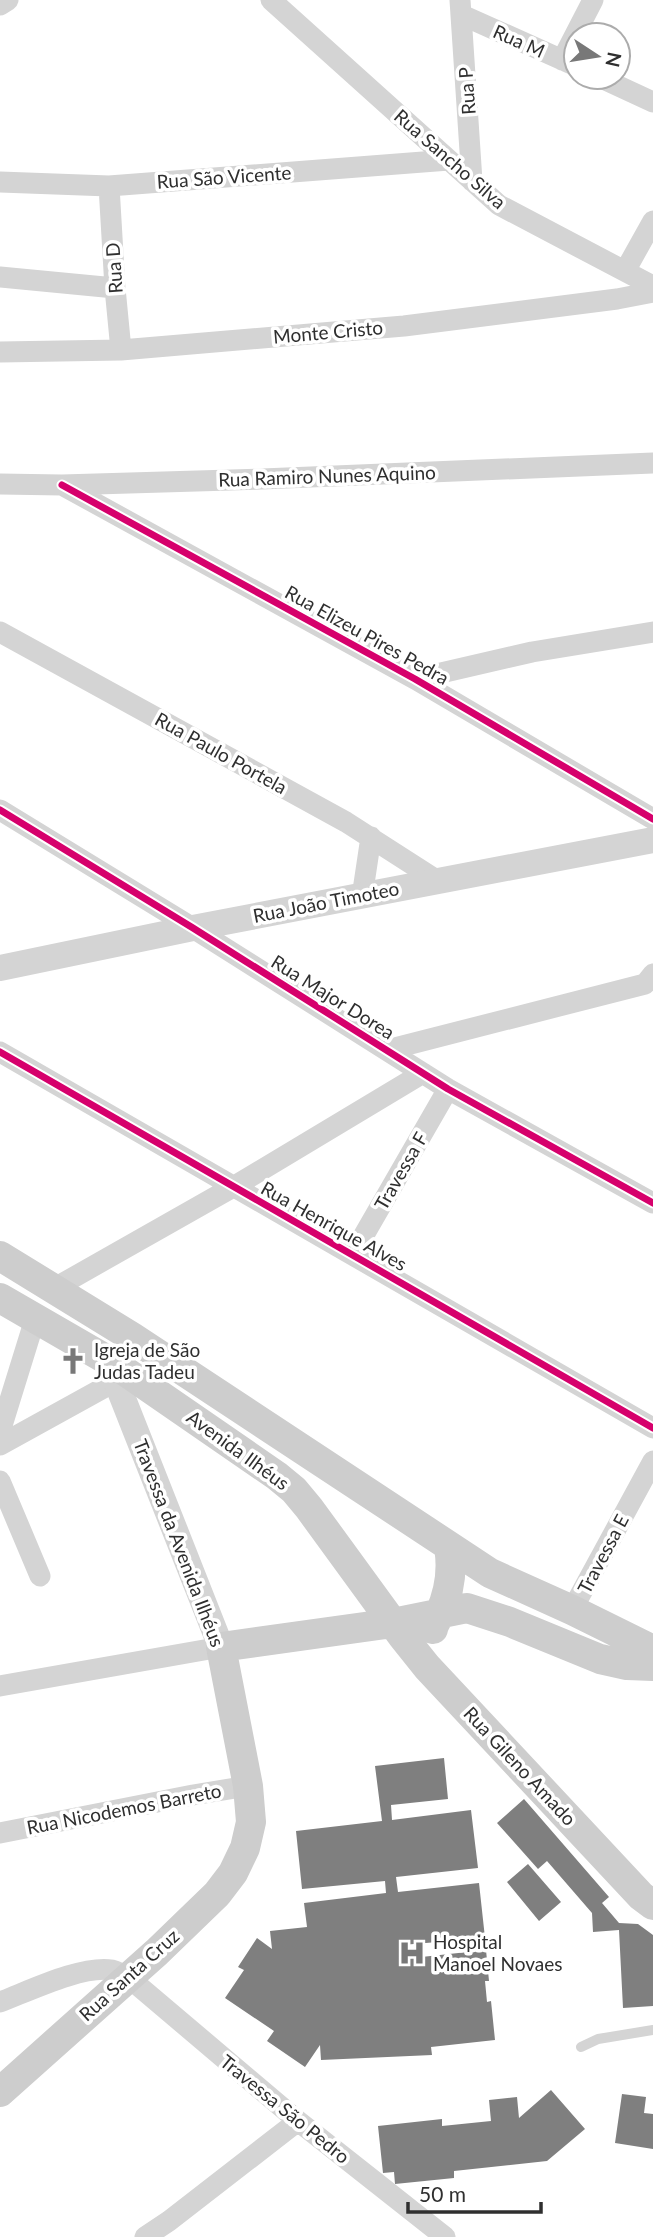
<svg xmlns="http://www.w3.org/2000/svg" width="653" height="2237" font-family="Lato,sans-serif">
	<rect width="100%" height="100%" fill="#fff"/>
	<path fill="#7f7f7f" d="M 444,1758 L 448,1799 L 391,1805 L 392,1820 L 471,1810 L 478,1868 L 396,1877 L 398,1892 L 479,1883 L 485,1938 L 402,1945 L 403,1959 L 486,1950 L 489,1981 L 485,1981 L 487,2002 L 491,2001 L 495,2040 L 431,2047 L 432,2055 L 321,2060 L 320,2045 L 305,2067 L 267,2041 L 274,2031 L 225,1998 L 244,1970 L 238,1967 L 257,1938 L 272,1949 L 270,1931 L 307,1927 L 304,1903 L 386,1893 L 385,1881 L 302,1889 L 296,1831 L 382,1821 L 375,1766 Z
		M 524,1799 L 609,1897 L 602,1903 L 619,1923 L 638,1924 L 653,1935 L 653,2006 L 623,2008 L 619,1930 L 593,1932 L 592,1913 L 547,1861 L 538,1869 L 497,1823 Z
		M 528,1864 L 561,1902 L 539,1921 L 507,1882 Z
		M 551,2090 L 585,2129 L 547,2161 L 454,2171 L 454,2178 L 395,2184 L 394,2172 L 383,2173 L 378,2126 L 442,2119 L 442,2126 L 491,2121 L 489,2100 L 517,2097 L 519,2118 Z
		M 622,2094 L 646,2097 L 644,2113 L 653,2114 L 653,2149 L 615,2143 Z"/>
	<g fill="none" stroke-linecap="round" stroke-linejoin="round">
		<path stroke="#d4d4d4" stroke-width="10" d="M 581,2047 L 598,2039 L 653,2030"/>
		<path stroke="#d4d4d4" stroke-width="21" d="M 271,0 L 499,205 L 653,286
			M 460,0 L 472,181
			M 0,5 L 8,0
			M 462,15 L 576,66
			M 562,60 L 593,0
			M 599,77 L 653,102
			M 0,182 L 109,186 L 449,160
			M 109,186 L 115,288 L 121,350
			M 625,271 L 653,221
			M 0,277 L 115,288
			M 0,352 L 121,350 L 404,326 L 617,299 L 653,292
			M 0,484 L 62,485 L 262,479 L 653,463
			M 62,485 L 415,679 L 653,819
			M 0,632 L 346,822 L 438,881
			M 415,679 L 532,652 L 653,632
			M 0,810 L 193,928 L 448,1089 L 653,1203
			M 362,897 L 371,837
			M 387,1050 L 645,984 L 653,974
			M 0,1052 L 653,1428
			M 353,1254 L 448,1089
			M 53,1289 L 233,1187 L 423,1073
			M 0,1432 L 35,1319
			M 0,1445 L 116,1381
			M 0,1481 L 40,1576
			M 572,1610 L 653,1461
			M 0,1686 L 221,1647
			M 0,1833 L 193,1795 L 248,1786
			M 0,2002 C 29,1991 82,1965 112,1970 C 117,1971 123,1975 128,1977 L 298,2121 L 445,2237
			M 145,2237 L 169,2221 L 298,2121"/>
		<path stroke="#d4d4d4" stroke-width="26" d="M 0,968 L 193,928 L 653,840
			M 116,1365 L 116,1381 L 221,1647"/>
		<path stroke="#cdcdcd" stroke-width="30" d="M 0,1256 L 132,1337 L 490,1573 L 572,1610 L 653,1650
			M 0,1298 L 116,1365 L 277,1476 L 294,1490 L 309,1508 L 403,1637 L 427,1667 L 641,1896 L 653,1905
			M 433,1629 C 434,1623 438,1619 440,1613 C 450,1591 453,1571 449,1547
			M 0,2092 L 157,1952 L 217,1894 L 233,1873 L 245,1848 L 251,1822 L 248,1786 L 221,1647 L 393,1623 L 467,1608 L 510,1622 L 600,1659 L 627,1665 L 653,1666"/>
		<defs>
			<path id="cycleway" d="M 62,485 L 415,679 L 653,819
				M 0,810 L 193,928 L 448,1089 L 653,1203
				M 0,1052 L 653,1428"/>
		</defs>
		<use href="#cycleway" stroke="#fff" stroke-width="11"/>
		<use href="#cycleway" stroke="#d6006c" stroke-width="7"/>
	</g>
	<defs>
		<symbol id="church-bare" viewBox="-9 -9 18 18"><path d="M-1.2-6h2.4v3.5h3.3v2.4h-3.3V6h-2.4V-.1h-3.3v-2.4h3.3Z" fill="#787878" stroke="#fff" stroke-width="2.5" paint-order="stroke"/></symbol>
		<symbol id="hospital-bare" viewBox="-9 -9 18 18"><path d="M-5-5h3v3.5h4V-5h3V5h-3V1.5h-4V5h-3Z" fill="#787878" stroke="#fff" stroke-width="2.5" paint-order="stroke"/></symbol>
	</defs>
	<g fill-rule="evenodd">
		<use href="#church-bare" x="54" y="1342" width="38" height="38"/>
		<use href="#hospital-bare" x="393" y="1934" width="38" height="38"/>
	</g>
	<g text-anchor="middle" stroke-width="7" stroke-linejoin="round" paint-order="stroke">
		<g font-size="19" fill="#2f2f2f" stroke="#fff">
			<text transform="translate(519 41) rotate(24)" y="7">Rua M</text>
			<text transform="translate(467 91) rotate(-94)" y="7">Rua P</text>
			<text transform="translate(450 159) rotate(41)" y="7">Rua Sancho Silva</text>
			<text transform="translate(224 177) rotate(-4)" y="7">Rua São Vicente</text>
			<text transform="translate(114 268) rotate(-94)" y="7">Rua D</text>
			<text transform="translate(328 332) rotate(-5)" y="7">Monte Cristo</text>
			<text transform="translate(327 476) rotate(-2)" y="7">Rua Ramiro Nunes Aquino</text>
			<text transform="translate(367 635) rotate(29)" y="7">Rua Elizeu Pires Pedra</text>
			<text transform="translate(221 753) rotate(29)" y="7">Rua Paulo Portela</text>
			<text transform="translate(326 902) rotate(-11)" y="7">Rua João Timoteo</text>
			<text transform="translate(333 997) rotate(32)" y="7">Rua Major Dorea</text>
			<text transform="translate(401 1171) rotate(-60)" y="7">Travessa F</text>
			<text transform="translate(334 1226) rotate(29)" y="7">Rua Henrique Alves</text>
			<text transform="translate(238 1450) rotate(36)" y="7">Avenida Ilhéus</text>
			<text transform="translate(179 1543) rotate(69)" y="7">Travessa da Avenida Ilhéus</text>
			<text transform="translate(603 1554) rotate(-62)" y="7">Travessa E</text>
			<text transform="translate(520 1766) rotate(47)" y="7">Rua Gileno Amado</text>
			<text transform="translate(124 1809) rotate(-11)" y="7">Rua Nicodemos Barreto</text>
			<text transform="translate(129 1975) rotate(-42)" y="7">Rua Santa Cruz</text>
			<text transform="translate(285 2109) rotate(39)" y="7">Travessa São Pedro</text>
		</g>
		<g font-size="19" fill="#2f2f2f" stroke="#fff" text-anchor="start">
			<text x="94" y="1357">Igreja de São<tspan x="94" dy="22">Judas Tadeu</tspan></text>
			<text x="433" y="1949">Hospital<tspan x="433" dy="22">Manoel Novaes</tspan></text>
		</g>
	</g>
	<g transform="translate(597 56) rotate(102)"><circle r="33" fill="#ffffff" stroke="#acacac" stroke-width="2"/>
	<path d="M0-5L12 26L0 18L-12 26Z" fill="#787878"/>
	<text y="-10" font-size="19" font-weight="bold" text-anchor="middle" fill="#2f2f2f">N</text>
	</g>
	<path d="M408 2202v10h133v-10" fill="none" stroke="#2f2f2f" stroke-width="3.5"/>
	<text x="419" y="2202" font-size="21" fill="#2f2f2f" stroke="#ffffff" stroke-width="5" paint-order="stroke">50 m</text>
</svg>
